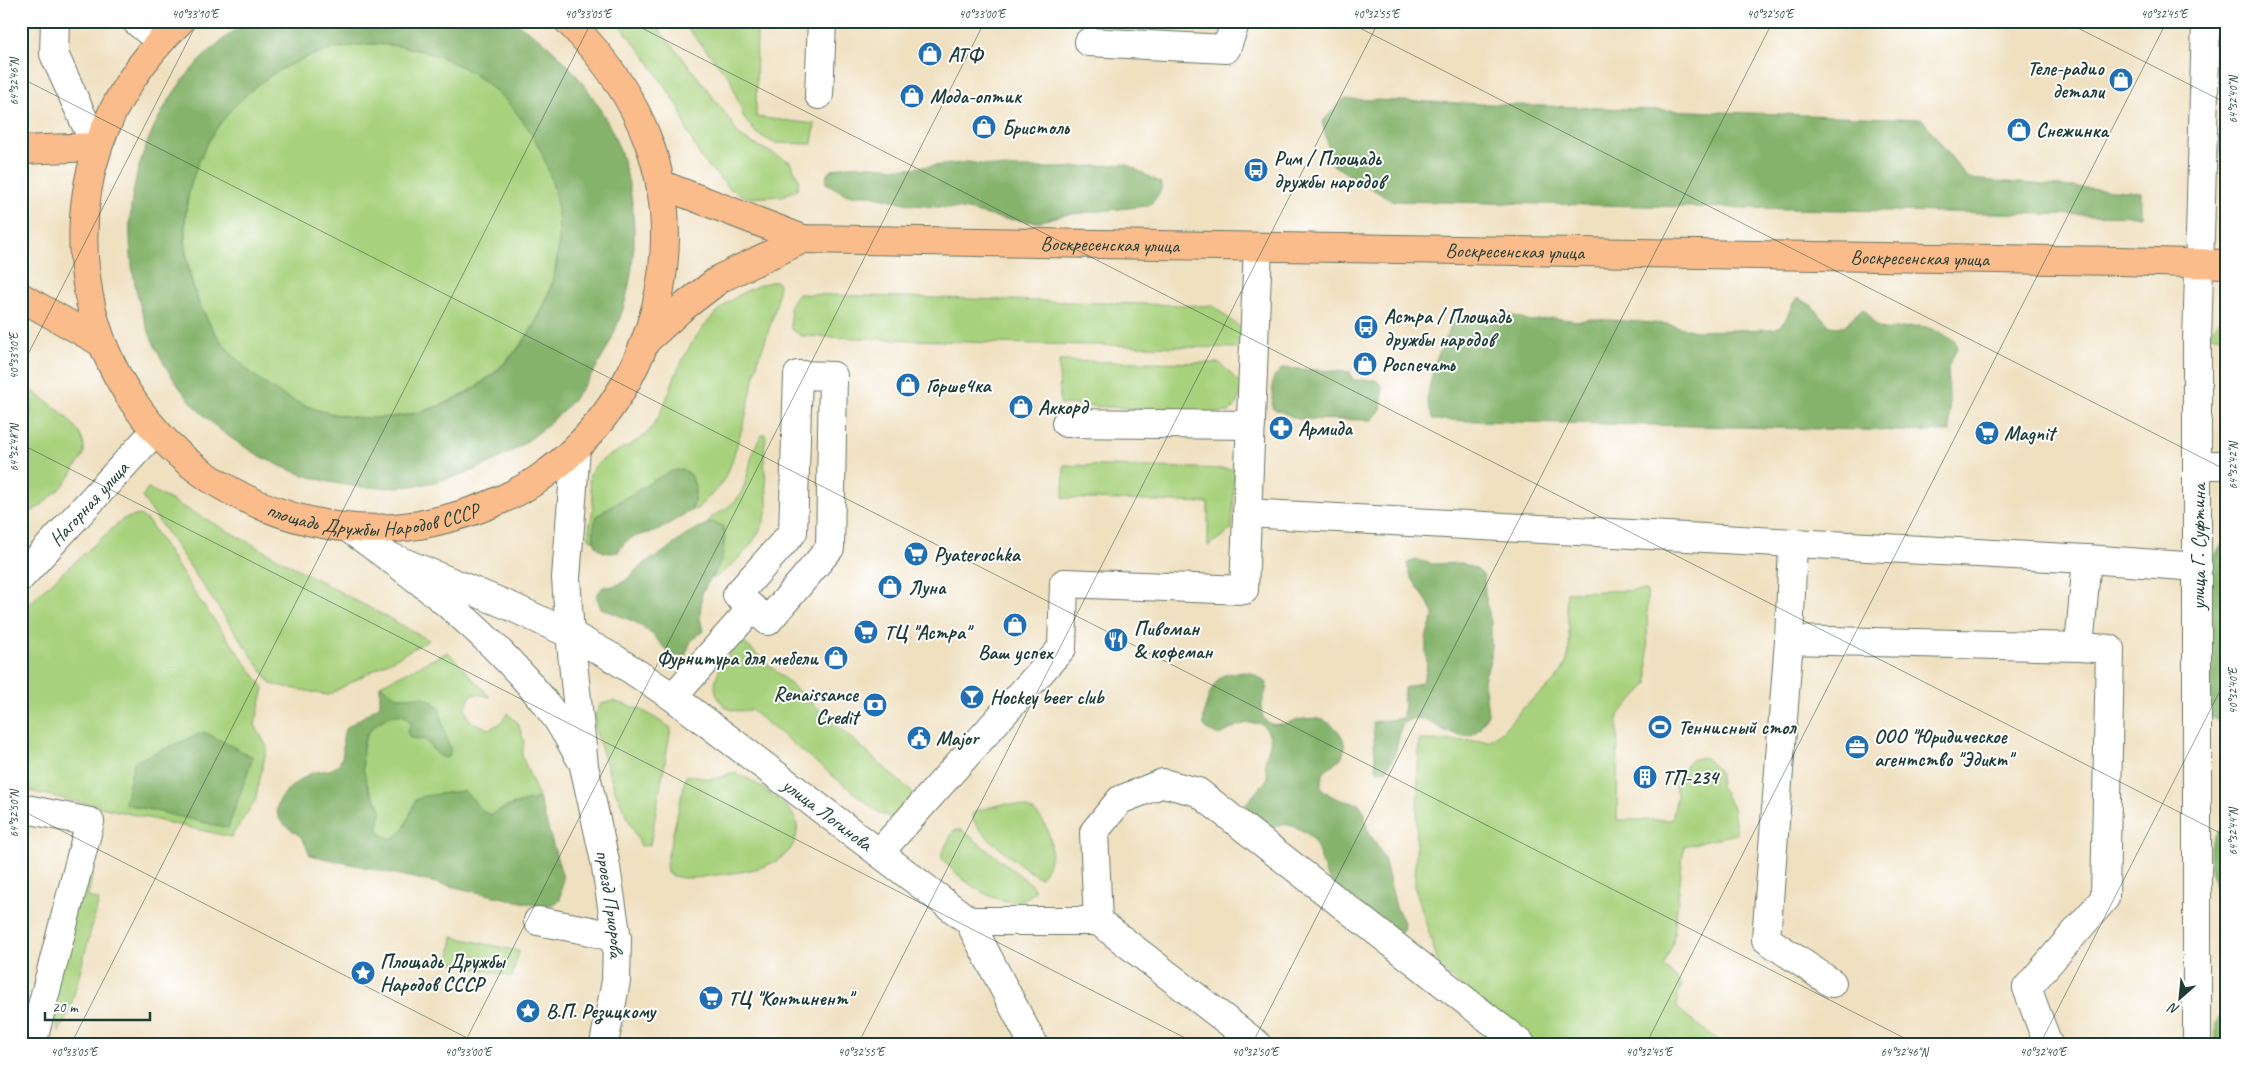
<svg xmlns="http://www.w3.org/2000/svg" width="2247" height="1065" font-family="Caveat,sans-serif">
	<rect width="100%" height="100%" fill="#fff"/>
	<filter id="ink" filterUnits="userSpaceOnUse"><feTurbulence type="fractalNoise" baseFrequency=".02" numOctaves="2"/><feDisplacementMap in="SourceGraphic" scale="10" xChannelSelector="R" yChannelSelector="G"/><feConvolveMatrix kernelMatrix="1 2 1 2 8 2 1 2 1" color-interpolation-filters="sRGB"/></filter>
	<filter id="wash" filterUnits="userSpaceOnUse"><feTurbulence type="fractalNoise" baseFrequency=".0096" numOctaves="4" result="noise"/><feDisplacementMap in="SourceGraphic" scale="20" xChannelSelector="R" yChannelSelector="G"/><feGaussianBlur stdDeviation="1.12" result="paint"/><feColorMatrix in="noise" values="0 0 0 0 0 0 0 0 0 0 0 0 0 0 0 0 0 1.4 0 .05"/><feComposite in="paint" operator="in"/></filter>
	<g filter="url(#wash)">
		<rect width="100%" height="100%" fill="#efe0c0"/>
		<path fill="#a7d17c" stroke="#638758" d="M 616,21 L 652,21 L 690,67 L 731,121 L 737,133 L 746,140 L 790,162 L 799,179 L 797,190 L 782,196 L 748,198 L 729,188 L 701,158 L 687,131 L 680,109 L 645,56 Z
			M 681,21 L 757,21 L 756,117 L 815,124 L 812,144 L 774,143 L 756,133 L 744,118 L 730,78 Z
			M185 231a187 187 0 1 1 374 0a187 187 0 1 1-374 0Z
			M 775,281 L 779,283 L 777,302 L 765,342 L 759,356 L 745,419 L 730,467 L 720,486 L 697,509 L 691,510 C 697,498 697,482 688,472 L 672,471 L 611,506 L 597,516 L 593,541 L 589,538 C 588,525 594,513 593,501 C 593,490 586,483 591,472 C 600,454 635,447 649,431 C 662,416 668,394 675,376 C 694,332 725,291 775,281 Z
			M 797,294 L 1213,306 L 1241,328 L 1244,343 L 1238,348 L 995,343 L 802,336 L 791,329 L 790,305 Z
			M 2226,313 L 2226,336 L 2209,336 L 2214,326 Z
			M 1059,361 L 1220,363 L 1242,385 L 1238,403 L 1229,412 L 1208,413 L 1060,404 Z
			M 21,384 C 41,397 87,424 84,452 C 84,457 78,464 75,468 C 69,478 65,485 56,492 C 46,500 35,514 21,514 L 21,489 L 27,486 L 31,399 L 21,401 Z
			M 764,433 L 766,437 C 761,460 768,484 767,507 C 766,533 734,568 712,579 C 720,564 726,549 724,531 L 713,522 L 708,523 L 711,518 C 720,512 730,507 737,499 C 752,479 747,451 764,433 Z
			M 1064,465 L 1235,469 L 1232,529 L 1208,546 L 1208,503 L 1063,498 Z
			M 148,488 L 429,640 L 328,695 L 271,684 L 142,497 Z
			M 140,515 L 149,522 L 198,598 L 264,688 L 255,725 L 267,747 L 255,801 L 231,837 L 21,789 L 21,614 L 41,592 L 123,519 Z
			M 1647,590 L 1648,684 L 1618,715 L 1617,820 L 1672,820 L 1677,795 L 1674,781 L 1690,760 L 1703,757 L 1713,764 L 1720,774 L 1720,786 L 1733,808 L 1737,834 L 1684,846 L 1673,943 L 1664,965 L 1682,985 L 1677,996 L 1677,1008 L 1722,1044 L 1534,1044 L 1440,969 L 1415,887 L 1419,740 L 1489,741 C 1495,737 1502,732 1507,726 C 1513,720 1518,712 1525,706 C 1543,690 1567,677 1569,650 C 1571,630 1565,612 1567,592 Z
			M 741,640 L 915,795 L 895,817 L 889,817 L 878,812 L 751,710 C 739,711 728,713 720,701 C 705,678 728,658 741,640 Z
			M 448,652 L 490,697 L 477,694 L 471,695 L 465,708 L 470,721 L 489,729 L 501,723 L 507,713 L 518,723 L 524,741 L 522,756 L 539,798 L 508,806 L 490,815 L 479,809 L 473,799 C 467,797 460,794 453,793 C 448,792 422,797 416,800 C 409,813 406,836 390,839 L 380,833 L 377,828 C 378,820 382,814 379,805 C 377,800 372,795 369,789 C 360,768 357,734 381,721 C 387,718 393,713 399,714 C 411,716 413,730 418,740 L 425,739 L 433,750 L 450,748 L 445,737 L 441,715 L 411,697 L 398,697 L 380,685 Z
			M 613,701 L 642,710 L 671,728 L 650,845 L 641,846 L 615,791 L 594,726 L 595,714 L 601,704 Z
			M 730,773 C 747,774 759,786 773,796 C 785,805 799,815 797,832 C 793,868 744,872 716,875 C 698,877 684,882 667,873 L 666,864 L 686,776 C 705,773 707,786 730,773 Z
			M 1003,804 C 1013,804 1025,806 1033,811 C 1053,824 1058,861 1040,878 C 1026,870 972,830 972,815 L 975,811 Z
			M 954,830 L 962,830 L 1031,884 L 1035,891 C 1008,920 960,880 942,859 L 942,853 Z
			M 90,849 L 97,852 L 88,897 L 99,900 L 70,1010 L 59,1032 L 50,1000 Z
			M 453,937 L 519,951 L 512,977 L 449,962 Z"/>
		<path fill="#85b36c" stroke="#527850" fill-rule="evenodd" d="M 250,21 L 513,21 C 522,27 531,33 540,39 C 576,67 608,113 622,157 C 670,309 570,466 411,486 C 347,494 284,475 231,438 C 167,393 133,318 130,241 C 126,155 174,65 250,21 ZM 372,44 C 554,47 628,276 481,384 C 451,406 413,417 376,418 C 339,419 300,408 270,387 C 114,281 185,54 372,44 Z
			M 1344,99 L 1922,119 L 1968,179 L 2141,192 L 2141,216 L 1392,201 L 1333,165 L 1322,122 Z
			M 968,162 L 998,167 L 1021,168 L 1062,168 L 1126,164 L 1161,183 L 1161,190 L 1153,202 L 1147,206 L 1063,215 L 1038,222 L 1004,219 L 963,209 L 913,205 L 871,195 L 847,195 L 826,183 L 827,174 C 844,158 887,170 910,168 C 929,166 949,165 968,162 Z
			M 1797,298 L 1811,305 L 1830,326 L 1837,327 L 1845,325 L 1863,308 C 1869,313 1873,325 1880,328 C 1891,332 1908,326 1919,326 C 1932,327 1944,335 1955,341 L 1958,347 L 1948,367 L 1950,432 L 1433,420 L 1427,400 L 1434,364 L 1452,324 L 1457,318 L 1464,315 L 1508,314 L 1531,321 L 1554,318 L 1578,321 L 1592,319 L 1626,321 L 1666,324 L 1696,331 L 1773,329 C 1789,325 1787,309 1797,298 Z
			M 1282,368 L 1350,372 L 1353,380 L 1376,380 L 1383,387 L 1381,409 L 1372,420 L 1298,419 L 1272,408 L 1273,379 Z
			M 682,469 L 691,475 L 695,486 L 694,500 L 691,510 L 659,530 L 633,537 L 624,543 L 618,552 C 592,558 590,534 597,516 L 661,476 L 672,471 Z
			M 713,522 L 723,526 L 725,536 L 722,560 L 702,593 L 700,617 L 703,631 L 691,641 L 685,656 L 674,656 L 669,653 L 653,635 L 635,622 L 601,608 L 596,596 L 603,587 C 626,587 629,574 646,562 C 649,560 653,559 656,557 C 675,545 691,528 713,522 Z
			M 2226,538 L 2226,721 L 2219,721 L 2208,715 L 2208,577 L 2211,562 Z
			M 1416,560 L 1433,564 L 1462,563 L 1478,570 L 1484,576 L 1485,594 L 1491,622 L 1491,657 L 1484,680 L 1488,714 L 1479,729 L 1472,735 L 1464,736 L 1447,732 L 1424,719 L 1414,718 L 1405,722 L 1401,728 L 1395,754 L 1387,770 L 1377,771 L 1375,761 L 1373,722 L 1403,718 L 1404,688 L 1422,682 C 1430,668 1425,657 1426,642 C 1426,632 1432,623 1434,614 C 1427,597 1409,581 1407,563 Z
			M 1244,672 L 1252,673 L 1267,683 C 1267,694 1258,705 1263,717 C 1273,739 1309,703 1334,727 C 1339,731 1343,737 1344,743 C 1347,769 1319,760 1321,787 C 1331,799 1344,801 1359,804 L 1364,811 L 1367,828 L 1384,858 L 1396,907 L 1404,922 L 1403,931 L 1396,936 L 1331,881 C 1314,859 1326,840 1295,827 C 1285,823 1278,824 1269,830 L 1247,816 L 1244,806 L 1268,778 C 1267,772 1264,764 1266,758 C 1270,741 1275,739 1262,724 C 1253,722 1243,723 1235,727 C 1220,735 1218,739 1204,726 C 1202,712 1210,683 1224,675 C 1229,673 1238,673 1244,672 Z
			M 380,685 L 398,697 L 425,697 L 436,704 L 440,709 L 441,720 L 450,748 L 450,755 L 446,758 L 439,756 L 425,739 L 410,738 L 407,731 L 411,724 C 401,701 365,726 363,744 C 361,762 364,781 373,797 C 376,802 379,804 381,810 C 380,826 371,830 390,839 C 406,836 409,813 416,800 L 424,796 L 463,791 C 475,799 476,808 490,815 C 506,807 522,802 539,798 L 563,878 L 560,900 L 551,906 L 540,906 L 310,855 C 308,850 305,843 302,838 C 293,829 278,825 277,811 C 276,795 300,779 312,773 C 319,770 328,772 334,768 C 350,757 338,740 346,729 C 349,725 373,711 380,705 Z
			M 204,732 L 253,757 L 228,828 L 125,804 L 134,762 Z
			M 2226,828 L 2226,917 C 2218,897 2201,852 2216,834 C 2218,831 2223,830 2226,828 Z
			M 2226,1003 L 2226,1044 L 2214,1044 L 2216,1023 Z"/>
	</g>
	<g filter="url(#ink)">
		<g fill="none" stroke-linecap="round" stroke-linejoin="round">
			<defs>
				<g id="minor">
					<path d="M 55,21 L 54,54 L 96,147"/>
					<path d="M 136,21 L 160,41"/>
					<path d="M 1089,42 L 1226,49 L 1236,21"/>
					<path d="M 819,95 L 822,21"/>
					<path d="M 798,375 L 833,376 L 830,548 L 768,621 L 737,595 L 793,532 Z"/>
					<path d="M 1066,423 L 1251,425"/>
					<path id="s1" d="M 576,448 L 566,578 L 570,634 L 584,766 L 605,861 L 617,939 L 616,981 L 604,1044"/>
					<path d="M 2198,465 L 2226,465"/>
					<path d="M 1247,513 L 2087,559 L 2198,567"/>
					<path d="M 348,528 C 422,580 497,639 552,712 C 563,726 571,743 580,758"/>
					<path id="s2" d="M 386,555 L 512,607 L 570,634 L 615,659 L 673,697 L 969,921 L 1033,1044"/>
					<path id="s3" d="M 21,577 L 155,431"/>
					<path d="M 1789,640 L 1793,543"/>
					<path d="M 673,697 L 752,608"/>
					<path d="M 21,808 L 90,822 L 32,1044"/>
					<path d="M 879,853 L 1062,648 L 1064,583 L 1244,590 L 1258,247"/>
					<path d="M 538,921 L 591,931 L 617,939"/>
					<path d="M 969,921 L 1098,921 L 1257,1044"/>
					<path d="M 1098,921 L 1094,832 L 1120,800 L 1163,783 L 1198,792 L 1521,1044"/>
					<path d="M 1832,983 L 1766,939 L 1789,640 L 2079,647 L 2087,559"/>
					<path d="M 2048,1044 L 2027,988 L 2105,898 L 2110,649 L 2079,647"/>
					<path d="M 2197,1044 L 2197,343 L 2206,21"/>
				</g>
				<g id="major">
					<path id="s4" d="M 180,21 C 103,96 69,190 89,296 C 103,370 149,438 211,479 C 273,519 346,537 419,525 C 461,517 502,503 537,480 C 643,408 693,264 649,143 C 632,96 603,56 568,21"/>
					<path d="M 21,150 L 96,147"/>
					<path id="s5" d="M 660,184 L 803,239 L 2120,261 L 2226,264"/>
					<path d="M 21,297 L 102,343"/>
					<path d="M 648,339 L 682,308 L 721,278 L 803,239"/>
				</g>
			</defs>
			<use href="#minor" stroke="#687665" stroke-width="30"/>
			<use href="#major" stroke="#687665" stroke-width="30"/>
			<use href="#minor" stroke="#fff" stroke-width="28"/>
			<use href="#major" stroke="#fabc8b" stroke-width="28"/>
		</g>
	</g>
	<path fill="none" stroke="#1f3d34" stroke-width="1" stroke-opacity="0.45" d="M 628,21 L 2226,836M 1346,21 L 2226,470M 2064,21 L 2226,103M 21,78 L 1916,1044M 21,368 L 198,21M 21,444 L 1197,1044M 21,810 L 479,1044M 71,1044 L 592,21M 464,1044 L 985,21M 858,1044 L 1379,21M 1252,1044 L 1773,21M 1646,1044 L 2167,21M 2040,1044 L 2226,679"/>
	<defs>
		<symbol id="shop-disc" viewBox="-11 -11 22 22"><circle r="9.5" fill="#1f6fb2" stroke="#fff"/><path d="M-5-2.5h2.3a2.7 3.5 0 0 1 5.4 0H5L5.5 6h-11ZM-1.5-2.5h3a1.5 2.3 0 0 0-3 0Z" fill="#fff"/></symbol>
		<symbol id="bus-disc" viewBox="-11 -11 22 22"><circle r="9.5" fill="#1f6fb2" stroke="#fff"/><path d="M-5-6H5V4H4V6H2V4H-2V6H-4V4H-5ZM-3.5-4V0h7V-4ZM-3.5 1.2v1.5H-2V1.2ZM2 1.2v1.5H3.5V1.2Z" fill="#fff"/></symbol>
		<symbol id="pharmacy-disc" viewBox="-11 -11 22 22"><circle r="9.5" fill="#1f6fb2" stroke="#fff"/><path d="M-2-6h4v4h4v4h-4v4h-4v-4h-4v-4h4Z" fill="#fff"/></symbol>
		<symbol id="supermarket-disc" viewBox="-11 -11 22 22"><circle r="9.5" fill="#1f6fb2" stroke="#fff"/><path d="M-6-5.5h2.5l.6 2H6L4.5 2H-2.5L-4.4-4H-6ZM-1.5 3.2a1.3 1.3 0 1 0 .1 0ZM3 3.2a1.3 1.3 0 1 0 .1 0Z" fill="#fff"/></symbol>
		<symbol id="restaurant-disc" viewBox="-11 -11 22 22"><circle r="9.5" fill="#1f6fb2" stroke="#fff"/><path d="M-5-6h1v4h1v-4h1v4h1v-4h1v5L-1.5 .5V6h-2V.5L-5-1ZM5-6V6H3V1.5H1.5Q1.5-4 5-6Z" fill="#fff"/></symbol>
		<symbol id="bar-disc" viewBox="-11 -11 22 22"><circle r="9.5" fill="#1f6fb2" stroke="#fff"/><path d="M-6-5H6L.8 .8V4.5H3.5V6h-7V4.5H-.8V.8Z" fill="#fff"/></symbol>
		<symbol id="bank-disc" viewBox="-11 -11 22 22"><circle r="9.5" fill="#1f6fb2" stroke="#fff"/><path d="M-6-4H6V4H-6ZM0-2.3a2.3 2.3 0 1 0 0 4.6a2.3 2.3 0 1 0 0-4.6Z" fill="#fff"/></symbol>
		<symbol id="stadium-disc" viewBox="-11 -11 22 22"><circle r="9.5" fill="#1f6fb2" stroke="#fff"/><path d="M0-5a6.5 5 0 1 0 0 10a6.5 5 0 1 0 0-10ZM-3.5-1.8h7v3.6h-7Z" fill="#fff"/></symbol>
		<symbol id="civic-disc" viewBox="-11 -11 22 22"><circle r="9.5" fill="#1f6fb2" stroke="#fff"/><path d="M-.6-6.5H3V-4.5H.6V-3L4-1V1h2V6H-6V1h2V-1L-.6-3ZM-1.2 2.5V6h2.4V2.5Z" fill="#fff"/></symbol>
		<symbol id="office-disc" viewBox="-11 -11 22 22"><circle r="9.5" fill="#1f6fb2" stroke="#fff"/><path d="M-6-3h4V-5.5h4V-3h4V5H-6ZM-1-4.5V-3h2v-1.5ZM-6 0V1H6V0Z" fill="#fff"/></symbol>
		<symbol id="building-disc" viewBox="-11 -11 22 22"><circle r="9.5" fill="#1f6fb2" stroke="#fff"/><path d="M-4-6H4V6H1V3H-1V6H-4ZM-2.5-4.3h1.7v1.8h-1.7ZM.8-4.3h1.7v1.8H.8ZM-2.5-1h1.7V.8h-1.7ZM.8-1h1.7V.8H.8Z" fill="#fff"/></symbol>
		<symbol id="sight-disc" viewBox="-11 -11 22 22"><circle r="9.5" fill="#1f6fb2" stroke="#fff"/><path d="M0-6L1.8-2.2L6-1.7L2.9 1.2L3.7 5.4L0 3.3L-3.7 5.4L-2.9 1.2L-6-1.7L-1.8-2.2Z" fill="#fff"/></symbol>
	</defs>
	<g fill-rule="evenodd">
		<use href="#shop-disc" x="916" y="40" width="28" height="28"/>
		<use href="#shop-disc" x="2107" y="66" width="28" height="28"/>
		<use href="#shop-disc" x="898" y="82" width="28" height="28"/>
		<use href="#shop-disc" x="970" y="113" width="28" height="28"/>
		<use href="#shop-disc" x="2005" y="116" width="28" height="28"/>
		<use href="#bus-disc" x="1242" y="156" width="28" height="28"/>
		<use href="#bus-disc" x="1352" y="313" width="28" height="28"/>
		<use href="#shop-disc" x="1351" y="350" width="28" height="28"/>
		<use href="#shop-disc" x="894" y="371" width="28" height="28"/>
		<use href="#shop-disc" x="1007" y="393" width="28" height="28"/>
		<use href="#pharmacy-disc" x="1267" y="414" width="28" height="28"/>
		<use href="#supermarket-disc" x="1973" y="419" width="28" height="28"/>
		<use href="#supermarket-disc" x="902" y="540" width="28" height="28"/>
		<use href="#shop-disc" x="876" y="573" width="28" height="28"/>
		<use href="#shop-disc" x="1001" y="611" width="28" height="28"/>
		<use href="#supermarket-disc" x="852" y="618" width="28" height="28"/>
		<use href="#restaurant-disc" x="1102" y="626" width="28" height="28"/>
		<use href="#shop-disc" x="822" y="644" width="28" height="28"/>
		<use href="#bar-disc" x="958" y="683" width="28" height="28"/>
		<use href="#bank-disc" x="861" y="691" width="28" height="28"/>
		<use href="#stadium-disc" x="1646" y="713" width="28" height="28"/>
		<use href="#civic-disc" x="905" y="724" width="28" height="28"/>
		<use href="#office-disc" x="1843" y="733" width="28" height="28"/>
		<use href="#building-disc" x="1631" y="763" width="28" height="28"/>
		<use href="#sight-disc" x="349" y="959" width="28" height="28"/>
		<use href="#supermarket-disc" x="697" y="984" width="28" height="28"/>
		<use href="#sight-disc" x="514" y="997" width="28" height="28"/>
	</g>
	<g text-anchor="middle" stroke-width="4" stroke-linejoin="round" paint-order="stroke">
		<g font-size="20" font-weight="bold" fill="#1f3d34" stroke="#fff" text-anchor="start">
			<text x="948" y="61">АТФ</text>
			<text x="2104" y="75" text-anchor="end">Теле-радио<tspan x="2104" dy="23">детали</tspan></text>
			<text x="930" y="103">Мода-оптик</text>
			<text x="1002" y="134">Бристоль</text>
			<text x="2036" y="137">Снежинка</text>
			<text x="1274" y="165">Рим / Площадь<tspan x="1274" dy="23">дружбы народов</tspan></text>
			<text x="1384" y="323">Астра / Площадь<tspan x="1384" dy="23">дружбы народов</tspan></text>
			<text x="1382" y="371">Роспечать</text>
			<text x="926" y="392">Горше4ка</text>
			<text x="1038" y="414">Аккорд</text>
			<text x="1298" y="435">Армида</text>
			<text x="2004" y="440">Magnit</text>
			<text x="934" y="561">Pyaterochka</text>
			<text x="908" y="594">Луна</text>
			<text x="1134" y="635">Пивоман<tspan x="1134" dy="23">&amp; кофеман</tspan></text>
			<text x="884" y="639">ТЦ "Астра"</text>
			<text x="1015" y="659" text-anchor="middle">Ваш успех</text>
			<text x="818" y="665" text-anchor="end">Фурнитура для мебели</text>
			<text x="858" y="701" text-anchor="end">Renaissance<tspan x="858" dy="23">Credit</tspan></text>
			<text x="990" y="704">Hockey beer club</text>
			<text x="1678" y="734">Теннисный стол</text>
			<text x="1874" y="743">ООО "Юридическое<tspan x="1874" dy="23">агентство "Эдикт"</tspan></text>
			<text x="936" y="745">Major</text>
			<text x="1662" y="784">ТП-234</text>
			<text x="380" y="968">Площадь Дружбы<tspan x="380" dy="23">Народов СССР</tspan></text>
			<text x="728" y="1005">ТЦ "Континент"</text>
			<text x="546" y="1018">В.П. Резицкому</text>
		</g>
		<g font-size="20" fill="#1f3d34" stroke="#fff">
			<text dy="7" stroke="none"><textPath href="#s5" startOffset="460">Воскресенская улица</textPath></text>
			<text dy="7" stroke="none"><textPath href="#s5" startOffset="865">Воскресенская улица</textPath></text>
			<text dy="7" stroke="none"><textPath href="#s5" startOffset="1270">Воскресенская улица</textPath></text>
			<text dy="7" stroke="none"><textPath href="#s3" startOffset="100">Нагорная улица</textPath></text>
			<text dy="7" stroke="none"><textPath href="#s4" startOffset="700">площадь Дружбы Народов СССР</textPath></text>
			<text transform="translate(2198 547) rotate(-90)" y="7">улица Г. Суфтина</text>
			<text dy="7" stroke="none"><textPath href="#s2" startOffset="515">улица Логинова</textPath></text>
			<text dy="7" stroke="none"><textPath href="#s1" startOffset="460">проезд Приорова</textPath></text>
		</g>
	</g>
	<rect width="2247" height="1065" fill="none" stroke="#fff" stroke-width="55"/>
	<g transform="translate(2180 998) rotate(207)" stroke="#ffffff" stroke-width="4" paint-order="stroke">
	<path d="M0-4L9 19L0 12L-9 19Z" fill="#1f3d34"/>
	<text y="-8" font-size="14" font-weight="bold" text-anchor="middle" fill="#1f3d34">N</text>
	</g>
	<path d="M45 1012v8h105v-8" fill="none" stroke="#1f3d34" stroke-width="2.5"/>
	<text x="52" y="1012" font-size="15" fill="#1f3d34" stroke="#ffffff" stroke-width="4" paint-order="stroke">20 m</text>
	<rect x="28" y="28" width="2192" height="1010" fill="none" stroke="#1f3d34" stroke-width="2"/>
	<g font-size="12" text-anchor="middle" fill="#1f3d34">
		<text x="195" y="18">40°33'10"E</text>
		<text x="588" y="18">40°33'05"E</text>
		<text x="982" y="18">40°33'00"E</text>
		<text x="1376" y="18">40°32'55"E</text>
		<text x="1770" y="18">40°32'50"E</text>
		<text x="2164" y="18">40°32'45"E</text>
		<text transform="translate(14 82) rotate(-90)" y="4">64°32'46"N</text>
		<text transform="translate(2233 100) rotate(-90)" y="4">64°32'40"N</text>
		<text transform="translate(14 356) rotate(-90)" y="4">40°33'10"E</text>
		<text transform="translate(14 448) rotate(-90)" y="4">64°32'48"N</text>
		<text transform="translate(2233 466) rotate(-90)" y="4">64°32'42"N</text>
		<text transform="translate(2233 691) rotate(-90)" y="4">40°32'40"E</text>
		<text transform="translate(14 814) rotate(-90)" y="4">64°32'50"N</text>
		<text transform="translate(2233 832) rotate(-90)" y="4">64°32'44"N</text>
		<text x="74" y="1056">40°33'05"E</text>
		<text x="468" y="1056">40°33'00"E</text>
		<text x="861" y="1056">40°32'55"E</text>
		<text x="1255" y="1056">40°32'50"E</text>
		<text x="1649" y="1056">40°32'45"E</text>
		<text x="1904" y="1056">64°32'46"N</text>
		<text x="2043" y="1056">40°32'40"E</text>
	</g>
</svg>
